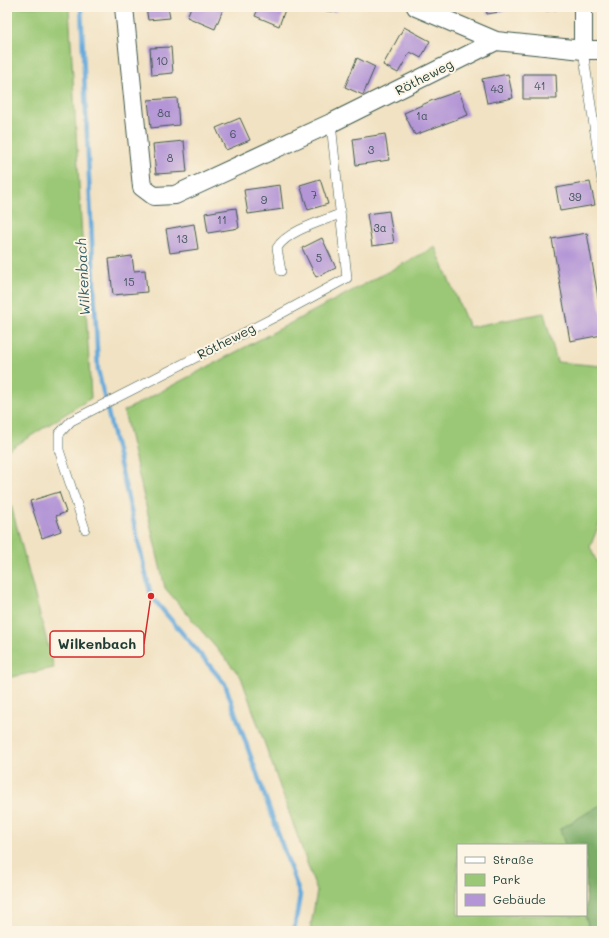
<svg xmlns="http://www.w3.org/2000/svg" width="609" height="938" font-family="Mali,sans-serif">
	<rect width="100%" height="100%" fill="#fcf5e5"/>
	<filter id="ink" filterUnits="userSpaceOnUse"><feTurbulence type="fractalNoise" baseFrequency=".025" numOctaves="2"/><feDisplacementMap in="SourceGraphic" scale="8" xChannelSelector="R" yChannelSelector="G"/><feConvolveMatrix kernelMatrix="1 2 1 2 8 2 1 2 1" color-interpolation-filters="sRGB"/></filter>
	<filter id="wash" filterUnits="userSpaceOnUse"><feTurbulence type="fractalNoise" baseFrequency=".012" numOctaves="4" result="noise"/><feDisplacementMap in="SourceGraphic" scale="16" xChannelSelector="R" yChannelSelector="G"/><feGaussianBlur stdDeviation="0.9" result="paint"/><feColorMatrix in="noise" values="0 0 0 0 0 0 0 0 0 0 0 0 0 0 0 0 0 1.4 0 .05"/><feComposite in="paint" operator="in"/></filter>
	<g filter="url(#wash)">
		<rect width="100%" height="100%" fill="#f1e2c3"/>
		<path fill="#9bc876" stroke="#5d8255" d="M 7,7 L 69,7 L 91,398 L 7,451 Z
			M 435,247 L 469,327 L 544,313 L 557,362 L 602,366 L 602,517 L 590,547 L 602,574 L 602,804 L 561,829 L 565,845 L 458,845 L 458,915 L 585,915 L 590,931 L 310,931 L 317,891 L 241,677 L 165,588 L 124,411 Z
			M 7,490 L 54,668 L 7,678 Z"/>
		<path fill="#7cac67" stroke="#4e744e" d="M 602,804 L 602,931 L 590,931 L 585,915 L 586,915 L 586,845 L 565,845 L 560,829 Z"/>
		<g fill="none" stroke-linecap="round" stroke-linejoin="round">
			<path stroke="#66aadb" stroke-width="4.5" d="M 81,7 L 98,370 L 151,596 L 225,684 L 300,895 L 294,931"/>
		</g>
		<g id="blocks">
			<path fill="#b496d6" d="M 146,7 L 168,7 L 170,18 L 148,20 Z
				M 191,7 L 224,7 L 215,29 L 187,17 Z
				M 259,7 L 286,7 L 279,26 L 255,16 Z
				M 309,7 L 338,7 L 337,12 L 309,9 Z
				M 486,7 L 518,7 L 518,9 L 487,14 Z
				M 545,7 L 569,7 L 569,8 L 546,11 Z
				M 404,27 L 430,41 L 421,58 L 410,52 L 398,73 L 383,65 Z
				M 171,47 L 173,73 L 152,75 L 150,48 Z
				M 357,58 L 375,67 L 363,95 L 345,87 Z
				M 508,74 L 513,98 L 487,103 L 482,79 Z
				M 523,74 L 556,74 L 557,99 L 523,99 Z
				M 459,91 L 468,115 L 415,135 L 404,113 L 433,100 Z
				M 177,98 L 179,125 L 151,128 L 148,100 Z
				M 240,118 L 250,140 L 226,150 L 216,128 Z
				M 385,134 L 389,160 L 356,165 L 353,139 Z
				M 184,141 L 187,172 L 156,174 L 153,144 Z
				M 320,179 L 328,204 L 308,210 L 300,185 Z
				M 590,182 L 595,205 L 560,211 L 556,188 Z
				M 280,185 L 283,209 L 248,214 L 244,190 Z
				M 236,208 L 239,228 L 208,233 L 205,213 Z
				M 389,211 L 394,243 L 372,246 L 367,214 Z
				M 194,224 L 198,249 L 170,253 L 166,229 Z
				M 587,233 L 602,320 L 602,335 L 570,341 L 552,239 Z
				M 322,238 L 336,268 L 316,277 L 302,248 Z
				M 132,256 L 134,271 L 145,270 L 147,292 L 113,295 L 109,259 Z
				M 59,492 L 66,512 L 56,516 L 61,531 L 42,538 L 30,501 Z"/>
		</g>
	</g>
	<g filter="url(#ink)">
		<use href="#blocks" fill-opacity="0" stroke="#3e5649" stroke-width="1"/>
		<g fill="none" stroke-linecap="round" stroke-linejoin="round">
			<defs>
				<path id="service" d="M 583,50 L 602,181
					M 281,271 L 277,248 C 287,231 322,221 340,214
					M 85,529 L 59,450 L 59,434 L 71,421 L 273,318 L 347,278 L 331,123"/>
				<path id="minor" d="M 124,7 L 142,187 L 154,196 L 175,195 L 331,123 L 496,41
					M 416,7 L 496,41 L 583,50 L 602,50
					M 583,7 L 583,50"/>
			</defs>
			<use href="#service" stroke="#3e5649" stroke-width="10"/>
			<use href="#minor" stroke="#3e5649" stroke-width="20"/>
			<use href="#service" stroke="#fff" stroke-width="9"/>
			<use href="#minor" stroke="#fff" stroke-width="18"/>
		</g>
	</g>
	<g text-anchor="middle" stroke-width="4" stroke-linejoin="round" paint-order="stroke">
		<g font-size="11" fill="#44535c">
			<text x="162" y="65">10</text>
			<text x="540" y="90">41</text>
			<text x="497" y="93">43</text>
			<text x="164" y="117">8a</text>
			<text x="422" y="120">1a</text>
			<text x="233" y="138">6</text>
			<text x="371" y="154">3</text>
			<text x="170" y="162">8</text>
			<text x="314" y="199">7</text>
			<text x="575" y="201">39</text>
			<text x="264" y="204">9</text>
			<text x="222" y="224">11</text>
			<text x="380" y="232">3a</text>
			<text x="182" y="243">13</text>
			<text x="319" y="262">5</text>
			<text x="129" y="286">15</text>
		</g>
		<g font-size="13" fill="#1f3d34" stroke="#fcf5e5">
			<text transform="translate(424 77) rotate(-27)" y="5">Rötheweg</text>
			<text transform="translate(226 341) rotate(-27)" y="5">Rötheweg</text>
		</g>
		<g font-size="14" font-style="italic" fill="#345e66" stroke="#fcf5e5">
			<text transform="translate(83 277) rotate(-93)" y="5">Wilkenbach</text>
		</g>
	</g>
	<path fill="none" stroke="#d62828" stroke-width="1.5" d="M151 596L144 644"/>
	<circle fill="#d62828" stroke="#fcf5e5" stroke-width="1.5" cx="151" cy="596" r="4"/>
	<rect fill="#fcf5e5" stroke="#d62828" stroke-width="1.5" x="50" y="631" width="94" height="26" rx="4"/>
	<g font-size="14" text-anchor="middle" font-weight="bold" fill="#1f3d34">
		<text x="97" y="649">Wilkenbach</text>
	</g>
	<rect width="609" height="938" fill="none" stroke="#fcf5e5" stroke-width="24"/>
	<rect x="457" y="844" width="130" height="72" fill="#fcf5e5" stroke="#a4ab9e"/>
	<rect x="465" y="857" width="20" height="6" fill="#ffffff" stroke="#a4ab9e"/>
	<text x="493" y="864" font-size="12" fill="#1f3d34">Straße</text>
	<rect x="465" y="874" width="20" height="12" fill="#9bc876" stroke="#a4ab9e"/>
	<text x="493" y="884" font-size="12" fill="#1f3d34">Park</text>
	<rect x="465" y="894" width="20" height="12" fill="#b496d6" stroke="#a4ab9e"/>
	<text x="493" y="904" font-size="12" fill="#1f3d34">Gebäude</text>
</svg>
